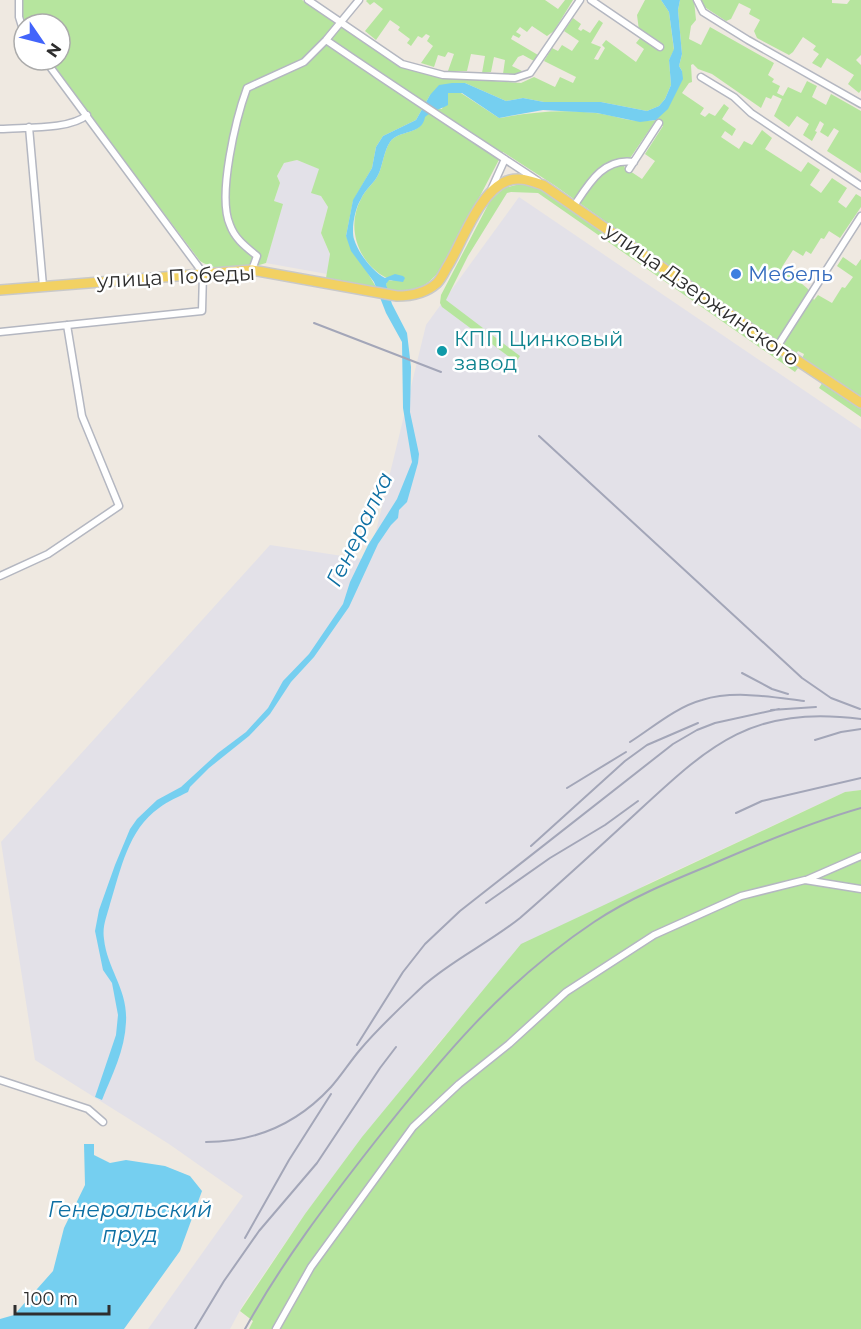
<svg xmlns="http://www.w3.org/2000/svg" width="861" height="1329" font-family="Montserrat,sans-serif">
	<rect width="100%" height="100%" fill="#efe9e1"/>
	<path fill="#e3e1e8" d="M 297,160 L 320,169 L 321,196 L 328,207 L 321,233 L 330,254 L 327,274 L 266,263 L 282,205 L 274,201 L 280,183 L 277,176 L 284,163 Z
		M 519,197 L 861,429 L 861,790 L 845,792 L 647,884 L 470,1007 L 436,1046 L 305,1214 L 244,1303 L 230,1329 L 148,1329 L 243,1196 L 169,1144 L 35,1060 L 1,842 L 270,545 L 369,560 L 426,325 Z"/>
	<path fill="#b6e59e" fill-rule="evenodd" d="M 22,0 L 302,0 L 400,67 L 443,77 L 521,83 L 534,77 L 555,87 L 560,77 L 573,83 L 576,77 L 544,61 L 552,48 L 558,51 L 562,45 L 572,51 L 579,41 L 564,31 L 573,18 L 581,24 L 578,29 L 581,31 L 583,29 L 590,33 L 599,20 L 603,23 L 591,43 L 601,47 L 594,59 L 598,60 L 605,48 L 602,45 L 606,40 L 636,62 L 644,49 L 636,43 L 640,38 L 637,15 L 645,0 L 661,0 L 669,12 L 674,50 L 669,60 L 671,85 L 665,99 L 659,106 L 647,111 L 601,102 L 544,102 L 523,98 L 506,101 L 465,83 L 430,95 L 416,120 L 383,136 L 376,147 L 372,168 L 353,201 L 346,236 L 376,287 L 326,278 L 330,254 L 321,233 L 328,207 L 321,196 L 311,193 L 319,169 L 297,160 L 284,163 L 277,176 L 280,183 L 274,201 L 283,204 L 266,263 C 246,269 218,273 200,261 L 48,60 L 60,60 L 60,24 L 24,24 L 22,19 Z
		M 367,0 L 545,0 L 558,9 L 565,0 L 573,0 L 554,31 L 547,36 L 532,26 L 527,32 L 520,27 L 516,32 L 521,35 L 519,38 L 513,35 L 511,39 L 538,55 L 534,61 L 523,55 L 518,57 L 512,66 L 522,71 L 515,75 L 503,74 L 505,60 L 494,57 L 491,72 L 482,73 L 485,56 L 471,54 L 467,71 L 448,71 L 454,54 L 448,52 L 445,57 L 438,55 L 434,67 L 421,63 L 433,46 L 427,41 L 430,36 L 426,34 L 422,38 L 418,36 L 411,46 L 407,43 L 410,39 L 398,30 L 400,27 L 390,20 L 376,40 L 365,31 L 383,9 L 374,2 L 370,5 L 366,1 Z
		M 680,0 L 694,0 L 696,20 L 691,26 L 689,39 L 701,45 L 710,27 L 774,63 L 768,75 L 774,79 L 772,82 L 780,86 L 777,93 L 783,96 L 788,87 L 801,93 L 807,81 L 817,86 L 812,97 L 826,105 L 831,94 L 861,111 L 861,173 L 827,151 L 839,131 L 834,128 L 828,137 L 820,132 L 824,124 L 820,121 L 815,131 L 817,132 L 812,141 L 803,135 L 809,124 L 797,116 L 789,127 L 774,116 L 782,99 L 773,95 L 771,99 L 766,97 L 761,108 L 712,74 L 698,69 L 693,64 L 691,65 L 692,82 L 689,83 L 682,93 L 704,108 L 700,114 L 705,117 L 709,113 L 715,116 L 724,104 L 729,108 L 722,119 L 736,129 L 732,136 L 725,131 L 721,137 L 739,149 L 744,141 L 752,145 L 762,130 L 772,138 L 765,149 L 801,172 L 808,162 L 820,170 L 810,185 L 821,193 L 832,178 L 847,188 L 838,202 L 846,208 L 856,194 L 861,197 L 861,207 L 840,238 L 829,231 L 824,239 L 821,238 L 811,254 L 806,251 L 803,256 L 793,250 L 782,267 L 808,289 L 814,300 L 818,295 L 832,303 L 842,287 L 845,288 L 853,277 L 837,266 L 843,257 L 856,266 L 861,259 L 861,398 L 802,359 L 804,354 L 798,351 L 795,355 L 779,344 L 554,185 L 503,152 L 444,265 C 428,287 415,295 387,289 L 386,284 L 388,280 L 394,281 C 361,270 344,230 361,199 C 365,189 375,183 379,173 C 383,163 384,151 390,142 C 399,129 422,136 424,117 L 434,109 L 442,109 L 448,93 L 461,93 L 499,118 C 533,112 561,109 596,113 C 618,116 633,124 656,120 L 682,71 L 679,66 L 682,54 L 678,10 ZM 656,120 L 663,126 L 645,154 L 655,161 L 642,179 L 624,167 Z
		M 700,0 L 832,0 L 832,3 L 847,4 L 850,0 L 861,0 L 861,55 L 856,60 L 861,65 L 861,90 L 859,93 L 848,84 L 854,75 L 827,58 L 821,68 L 812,63 L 819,54 L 813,50 L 816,46 L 803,37 L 793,52 L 789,55 L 757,38 L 754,31 L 760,20 L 749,14 L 751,9 L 739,3 L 731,19 L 726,21 L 703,6 Z
		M 524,183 L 535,186 L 549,194 L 798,368 L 795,372 L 538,193 L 511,192 L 507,193 L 468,256 L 446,300 L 520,356 L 516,362 L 442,307 L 440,303 L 441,295 L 490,201 L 504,188 Z
		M 823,382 L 861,407 L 861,417 L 819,388 Z
		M 861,790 L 861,1329 L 249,1329 L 253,1321 L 240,1311 L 305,1214 L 362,1137 L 521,944 L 845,792 Z"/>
	<path fill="#75cff0" d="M 661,0 L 680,0 L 678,10 L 682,54 L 679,66 L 682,71 L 683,79 L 668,109 L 656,120 L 640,122 L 597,113 L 543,110 L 499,118 L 462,93 L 448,93 L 448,105 C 439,110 433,110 425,117 C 422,136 399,129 390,142 C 384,151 383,163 379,173 C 375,183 365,189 361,199 C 355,208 351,229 354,239 C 358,253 373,272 385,278 L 395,274 L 403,276 L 405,278 L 403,282 L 389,280 L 386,284 L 392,304 L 407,333 L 411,367 L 410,412 L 419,454 L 418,463 L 407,502 L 399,510 L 398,518 L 391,525 L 378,544 L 349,607 L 314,657 L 291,682 L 270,714 L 249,736 L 209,768 L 190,787 L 188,792 C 178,797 168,801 159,808 C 128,830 121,869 110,904 C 107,916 102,926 104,939 C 107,969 128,989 126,1022 C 125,1050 112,1075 102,1100 L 95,1097 L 116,1035 L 118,1015 L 112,983 L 103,970 L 95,931 L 99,910 L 115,865 L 130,829 L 137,819 L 157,800 L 181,787 L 218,753 L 246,732 L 268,708 L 283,681 L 309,654 L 343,604 L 350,582 L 368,545 L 397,499 L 412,462 L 403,408 L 402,342 L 386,313 L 374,282 L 351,251 L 346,236 L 353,200 L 372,168 L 376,147 L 383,136 L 416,120 L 430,95 L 439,85 L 452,83 L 465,83 L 506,101 L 523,98 L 544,102 L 601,102 L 647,111 L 659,106 L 665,99 L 671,85 L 669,60 L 674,49 L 669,12 Z
		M 84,1144 L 94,1144 L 94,1155 L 110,1163 L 126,1160 L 165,1166 L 190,1176 L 202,1191 L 180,1251 L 124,1329 L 0,1329 L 0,1319 L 14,1315 L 53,1271 L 64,1228 L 85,1185 Z"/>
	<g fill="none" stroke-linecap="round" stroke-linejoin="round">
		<defs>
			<path id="street" d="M 19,0 L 19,17 L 24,33
				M 308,0 L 402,64 L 443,75 L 515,78 L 530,73 L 580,0
				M 591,0 L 660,47
				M 697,0 L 703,12 L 711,17 L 748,40 L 861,104
				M 326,40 C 396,88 467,134 538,181
				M 701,77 L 734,97 L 751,113 L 861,186
				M 29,127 L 43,286
				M 0,129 C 23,127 70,130 87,115
				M 629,169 L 659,123
				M 491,190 L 505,159
				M 574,206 C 588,185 603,157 634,162
				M 252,270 L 257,256 C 246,247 235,239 230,225 C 217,196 236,118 247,88 L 304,62 L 326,40 L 359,0
				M 0,332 L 202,311 L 203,273 L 45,60
				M 777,347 L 861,216
				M 0,576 L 48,554 L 119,506 L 82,416 L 67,325
				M 806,880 L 861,856
				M 0,1080 L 88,1109 L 103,1122
				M 276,1329 L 311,1267 L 413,1127 L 459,1084 L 509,1044 L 566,992 L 654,935 L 741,896 L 805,880 L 861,889"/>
			<path id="primary" d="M 0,290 L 252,270 L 397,296 C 411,296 426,293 437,283 C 442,278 445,270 449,264 C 463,240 480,191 507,181 C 519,176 531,181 543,185 L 777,347 L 861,403"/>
		</defs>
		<use href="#street" stroke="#b4b7c1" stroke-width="9"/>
		<use href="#primary" stroke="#c9c9c9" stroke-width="12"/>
		<use href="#street" stroke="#fff" stroke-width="6"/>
		<use href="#primary" stroke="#f2d163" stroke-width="9"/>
		<path stroke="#a3a6b8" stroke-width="2" d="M 314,323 L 441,372
			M 539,436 L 802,678 L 831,698 L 860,709
			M 742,673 L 772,689 L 788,694
			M 771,710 L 816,707
			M 815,740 L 841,732 L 861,729
			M 630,742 C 652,728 676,707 702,700 C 734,690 771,697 804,701
			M 567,788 L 626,752
			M 736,813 L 762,801 L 861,778
			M 531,846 L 625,761 L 647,745 L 698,723
			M 486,903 L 550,858 L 605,825 L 638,801
			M 357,1045 L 403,972 L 425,944 L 460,911 L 673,744 L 697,730 L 715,723 L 779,709
			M 206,1142 C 255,1142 297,1124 331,1087 C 341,1076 349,1063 359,1051 C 378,1028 401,1007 423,986 C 452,960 489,943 520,918 C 558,885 595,851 632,817 C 709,746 749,705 861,719
			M 245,1238 L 289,1160 L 331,1094
			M 195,1329 L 224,1281 L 259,1231 L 317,1163 L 380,1068 L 396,1047
			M 245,1329 C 282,1262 327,1203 374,1143 C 441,1058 504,982 594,922 C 630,898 669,882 708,866 C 758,844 809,823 861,808"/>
	</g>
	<circle fill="#3f7fe0" stroke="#fff" stroke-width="2" cx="736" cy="274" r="6"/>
	<circle fill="#0f9aa8" stroke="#fff" stroke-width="2" cx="442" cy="351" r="6"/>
	<g text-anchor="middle" stroke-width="5" stroke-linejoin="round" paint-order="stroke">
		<g font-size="21" fill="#366cbe" stroke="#fff" text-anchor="start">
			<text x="748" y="281">Мебель</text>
		</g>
		<g font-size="21" fill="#2e2e2e" stroke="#fff">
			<text transform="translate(176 277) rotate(-3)" y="7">улица Победы</text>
			<text transform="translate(702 295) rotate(35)" y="7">улица Дзержинского</text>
		</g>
		<g font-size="21" fill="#0d838f" stroke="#fff" text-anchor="start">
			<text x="454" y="346">КПП Цинковый<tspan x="454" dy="24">завод</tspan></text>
		</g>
		<g font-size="22" font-style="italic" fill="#0d6fa3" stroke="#fff">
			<text transform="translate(359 529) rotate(-64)" y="8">Генералка</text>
			<text x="130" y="1217">Генеральский<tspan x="130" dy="25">пруд</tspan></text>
		</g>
	</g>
	<g transform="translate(42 42) rotate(125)"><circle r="28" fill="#ffffff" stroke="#ababab" stroke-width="1.5"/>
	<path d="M0-4.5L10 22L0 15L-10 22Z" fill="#4264fb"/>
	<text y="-9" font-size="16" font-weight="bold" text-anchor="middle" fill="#2e2e2e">N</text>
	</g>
	<path d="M15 1305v9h94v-9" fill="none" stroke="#2e2e2e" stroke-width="3"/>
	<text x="24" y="1305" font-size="18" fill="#2e2e2e" stroke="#ffffff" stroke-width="4.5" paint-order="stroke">100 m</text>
</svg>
